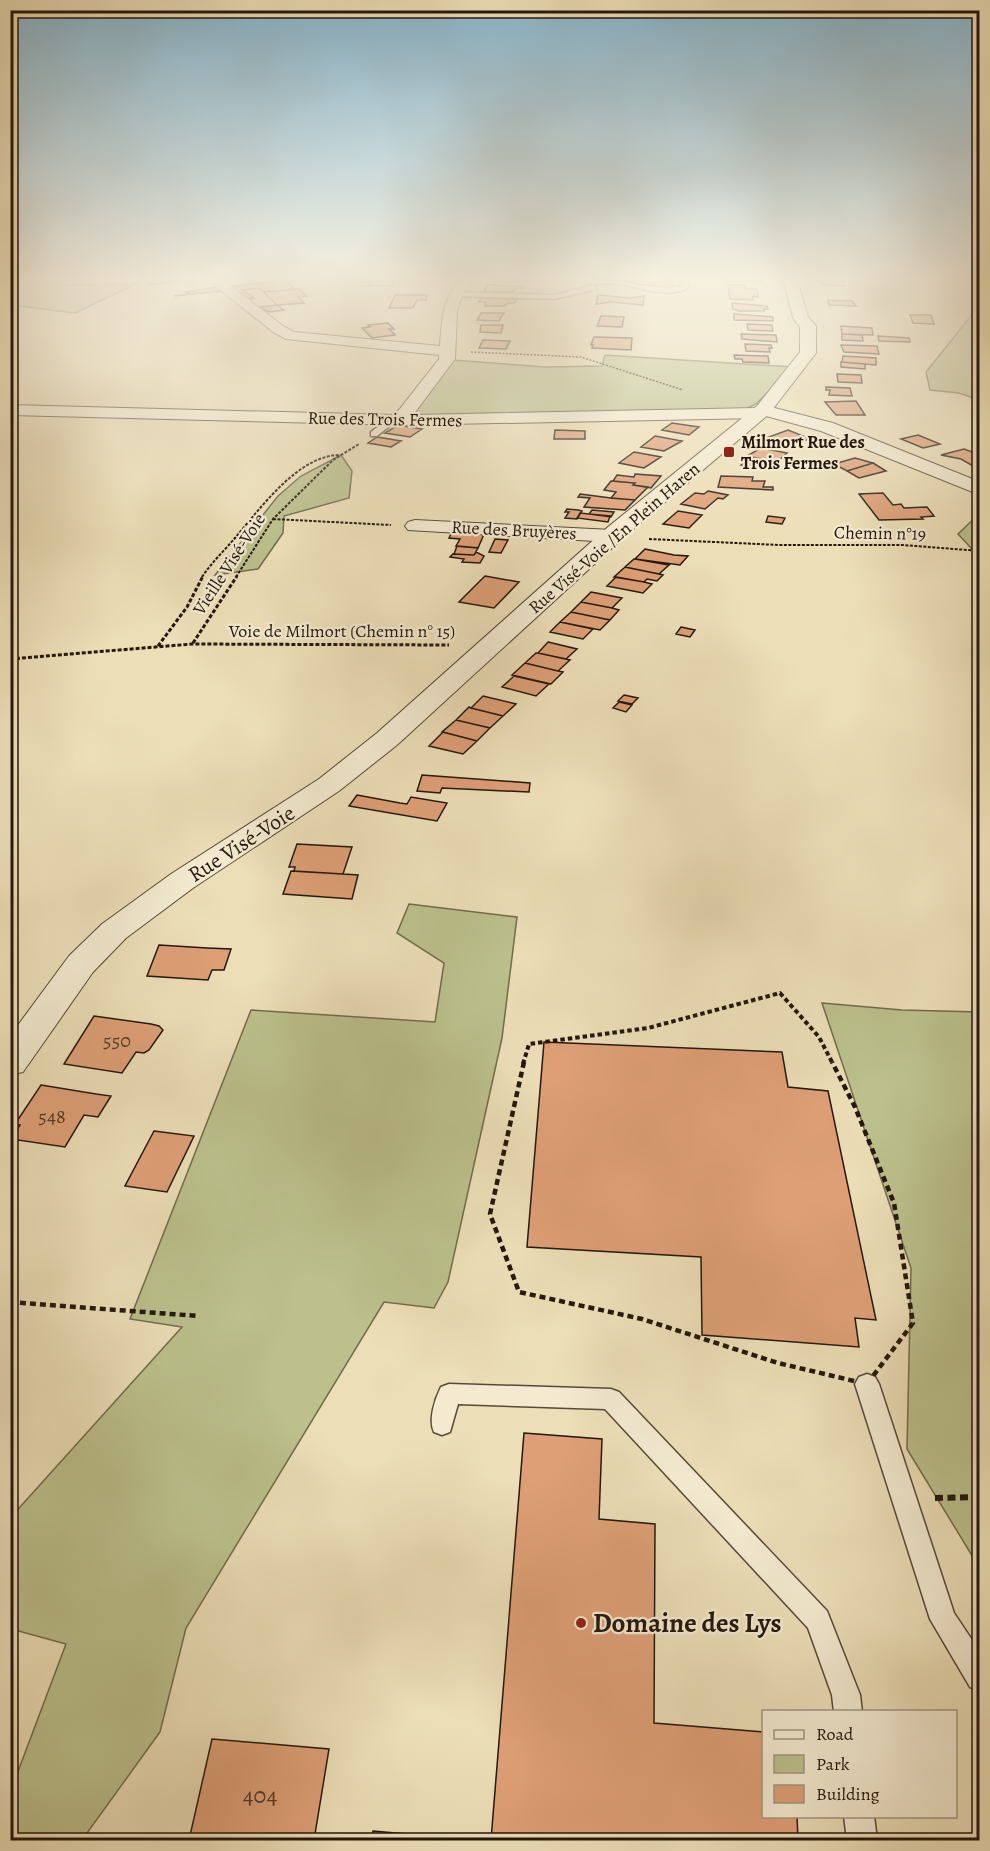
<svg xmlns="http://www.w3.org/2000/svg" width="990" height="1851" font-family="Alegreya,serif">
	<rect width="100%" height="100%" fill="#ecdeb7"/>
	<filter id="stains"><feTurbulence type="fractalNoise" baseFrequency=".00333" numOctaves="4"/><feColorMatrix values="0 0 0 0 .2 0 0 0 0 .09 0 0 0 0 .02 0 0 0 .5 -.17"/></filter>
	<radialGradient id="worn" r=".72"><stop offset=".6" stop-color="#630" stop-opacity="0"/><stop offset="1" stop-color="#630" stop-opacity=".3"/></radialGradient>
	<path fill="#bbc08c" stroke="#706c4d" stroke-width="1.5" d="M 11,276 L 50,276 L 66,285 L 136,284 L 75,313 L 11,305 Z
		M 979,306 L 979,400 L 959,393 L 930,390 L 926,372 Z
		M 605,355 L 793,367 L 756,404 L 745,409 L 426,416 L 418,414 L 416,409 L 452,360 L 545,367 L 602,366 Z
		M 341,455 L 352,471 L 349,498 L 284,516 L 283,533 L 258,569 L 215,575 L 278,496 L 301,476 Z
		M 978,515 L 979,549 L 972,549 L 958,534 Z
		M 409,904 L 517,917 L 502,1038 L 448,1282 L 434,1308 L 384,1302 L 186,1628 L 160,1732 L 82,1840 L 11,1840 L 11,1790 L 66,1644 L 11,1629 L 11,1517 L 182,1327 L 130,1319 L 251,1010 L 435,1022 L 444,963 L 397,933 Z
		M 822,1003 L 902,1010 L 979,1012 L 979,1567 L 907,1449 L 911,1268 Z"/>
	<path fill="#de9f76" stroke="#24170e" stroke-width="1.5" d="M 177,276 L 184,280 L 148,285 L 143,280 Z
		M 362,276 L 397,276 L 392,286 L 368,286 L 369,282 L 359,281 Z
		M 494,276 L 520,276 L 518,282 L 492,282 Z
		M 597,276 L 611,277 L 639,278 L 638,281 L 597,280 Z
		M 627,276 L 672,276 L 672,289 L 650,286 L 652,282 L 643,281 L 643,276 Z
		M 724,276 L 761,276 L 762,282 L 731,281 L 725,280 Z
		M 804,277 L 844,280 L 845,282 L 804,280 Z
		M 284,280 L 295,289 L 263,292 L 259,288 L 243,290 L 254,298 L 247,299 L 230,287 Z
		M 821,281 L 844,282 L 844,286 L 822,285 Z
		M 487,285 L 525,286 L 524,288 L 515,288 L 513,292 L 484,292 Z
		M 728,285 L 745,285 L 746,289 L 757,289 L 758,297 L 753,296 L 753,300 L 730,299 Z
		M 216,287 L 221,291 L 174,296 L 190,294 L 186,292 Z
		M 299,289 L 307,296 L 298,297 L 304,303 L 277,305 L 263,292 Z
		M 395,295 L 427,295 L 426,300 L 417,300 L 413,308 L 389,308 Z
		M 598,295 L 630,298 L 644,296 L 643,305 L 611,302 L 596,304 Z
		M 481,298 L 489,298 L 517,299 L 515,303 L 509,303 L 504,306 L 485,306 L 486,302 L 479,302 Z
		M 828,300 L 852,301 L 856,306 L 829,305 Z
		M 732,303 L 767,306 L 768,309 L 764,309 L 764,311 L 739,311 L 733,309 Z
		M 277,305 L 284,310 L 270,312 L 258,307 Z
		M 481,313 L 504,313 L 499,321 L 477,320 Z
		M 734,314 L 773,317 L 773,321 L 734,320 Z
		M 910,315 L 931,315 L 934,324 L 913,323 Z
		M 601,316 L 624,317 L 622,327 L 597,326 Z
		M 388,323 L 394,329 L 389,329 L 395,335 L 372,338 L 362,328 L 370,327 L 368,325 Z
		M 747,324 L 772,325 L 773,331 L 748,330 Z
		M 481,325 L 503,325 L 501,333 L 480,332 Z
		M 841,326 L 872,328 L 873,335 L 842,334 Z
		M 741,334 L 776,335 L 777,342 L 742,339 Z
		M 842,334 L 862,335 L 863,341 L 842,340 Z
		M 878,336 L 909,338 L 910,342 L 879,341 Z
		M 594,337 L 632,338 L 631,350 L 592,348 L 593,345 L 591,345 Z
		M 483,340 L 510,341 L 506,349 L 479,348 Z
		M 745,344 L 771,345 L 772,348 L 769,348 L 770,352 L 746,351 Z
		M 841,345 L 877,346 L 879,354 L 844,352 Z
		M 734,355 L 768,356 L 769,363 L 743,362 L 742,359 L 735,359 Z
		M 843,356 L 876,358 L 876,365 L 842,362 Z
		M 841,362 L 865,364 L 865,369 L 841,367 Z
		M 837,374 L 861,375 L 862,383 L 838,382 Z
		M 826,387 L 850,388 L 852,396 L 829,395 L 830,390 L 826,390 Z
		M 856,401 L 865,415 L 836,415 L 825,402 Z
		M 672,423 L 699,427 L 689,435 L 662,430 Z
		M 398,425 L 422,429 L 410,437 L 385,433 Z
		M 555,430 L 585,431 L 585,439 L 554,439 Z
		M 788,430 L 803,436 L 801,437 L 809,439 L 789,446 L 769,441 L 776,439 L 769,437 Z
		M 918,435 L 940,444 L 923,448 L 901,439 Z
		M 655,436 L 682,441 L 664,451 L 641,447 Z
		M 377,437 L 401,441 L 391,447 L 368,443 Z
		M 761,448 L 787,453 L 777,462 L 747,456 Z
		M 964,449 L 980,455 L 980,464 L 973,466 L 961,459 L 941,455 Z
		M 634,452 L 661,457 L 644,468 L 619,463 Z
		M 747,456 L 777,462 L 768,470 L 741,465 L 746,461 L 742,460 Z
		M 855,458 L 873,463 L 847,471 L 834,464 Z
		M 873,463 L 886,471 L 859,478 L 847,471 Z
		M 635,474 L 661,476 L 651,488 L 633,485 L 635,483 L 613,481 L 617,475 L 634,477 Z
		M 721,476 L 753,477 L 752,481 L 765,481 L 763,487 L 773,487 L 773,490 L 718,487 Z
		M 611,481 L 635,483 L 633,485 L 648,487 L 635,500 L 611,498 L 616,492 L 604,490 Z
		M 708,491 L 728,495 L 723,499 L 718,498 L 705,509 L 681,504 L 695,493 L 704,494 Z
		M 883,493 L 893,505 L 901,504 L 904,508 L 927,507 L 934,516 L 921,517 L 923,519 L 879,520 L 859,494 Z
		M 580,494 L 611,498 L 635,500 L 625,510 L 584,507 L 590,498 L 578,497 Z
		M 567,509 L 578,510 L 582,511 L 577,519 L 565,518 L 569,512 L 565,512 Z
		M 592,510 L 614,512 L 611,517 L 589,514 Z
		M 678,511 L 702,515 L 689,528 L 663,524 Z
		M 580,513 L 589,514 L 610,516 L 608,522 L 577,518 Z
		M 768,516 L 785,518 L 782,524 L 766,522 Z
		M 453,530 L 485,532 L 478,548 L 456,546 L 460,539 L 449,538 Z
		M 495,539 L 508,540 L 501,553 L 489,552 Z
		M 457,546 L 478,548 L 474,555 L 454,554 Z
		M 645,549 L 674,555 L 688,556 L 680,565 L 635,559 Z
		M 476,552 L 484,556 L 480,563 L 462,562 L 464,559 L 450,557 L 453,554 L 474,555 Z
		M 634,559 L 635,559 L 669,565 L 659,574 L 625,567 Z
		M 625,567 L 659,574 L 663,575 L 657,581 L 647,579 L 644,582 L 614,577 Z
		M 485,576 L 519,582 L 494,608 L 459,602 Z
		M 616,577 L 644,582 L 652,584 L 643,593 L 607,586 Z
		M 591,592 L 622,598 L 612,608 L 581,602 Z
		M 581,602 L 612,608 L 619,610 L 610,620 L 571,612 Z
		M 571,612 L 610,620 L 600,630 L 560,622 Z
		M 560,622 L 593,629 L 583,639 L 550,632 Z
		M 681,627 L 695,630 L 690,637 L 676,634 Z
		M 548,642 L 577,649 L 566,659 L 538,653 Z
		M 536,653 L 538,653 L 570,660 L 558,671 L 525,663 Z
		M 525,663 L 558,671 L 563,672 L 551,684 L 512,675 Z
		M 514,676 L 549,684 L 536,696 L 502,687 Z
		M 624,695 L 638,698 L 632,704 L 618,701 Z
		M 483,696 L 516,704 L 503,716 L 471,708 Z
		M 619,702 L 632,705 L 626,712 L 613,708 Z
		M 469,707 L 471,708 L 503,716 L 490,728 L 456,720 Z
		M 456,720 L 490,728 L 477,741 L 442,732 Z
		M 443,732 L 477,741 L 463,754 L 429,746 Z
		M 422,775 L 530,783 L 529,792 L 442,788 L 440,793 L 417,791 Z
		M 357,795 L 400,803 L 407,804 L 411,797 L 447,803 L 437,821 L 349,806 Z
		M 297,844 L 352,847 L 343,874 L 294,871 L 295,867 L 289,867 Z
		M 291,871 L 343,874 L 358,875 L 352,899 L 283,894 Z
		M 159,945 L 207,948 L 231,949 L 224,970 L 212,970 L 208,980 L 147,976 Z
		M 94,1016 L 151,1024 L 159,1026 L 163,1030 L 149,1050 L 144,1053 L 136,1052 L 122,1073 L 64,1064 Z
		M 544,1042 L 782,1052 L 788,1087 L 828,1091 L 876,1320 L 855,1318 L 859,1347 L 702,1335 L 701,1257 L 527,1247 Z
		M 41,1085 L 96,1094 L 111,1096 L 98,1117 L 84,1115 L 65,1147 L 11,1139 L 20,1125 L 15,1124 Z
		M 154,1131 L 194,1136 L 167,1192 L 125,1186 Z
		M 524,1433 L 602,1439 L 599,1519 L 655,1524 L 654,1723 L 764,1732 L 764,1816 L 797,1816 L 798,1840 L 491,1840 Z
		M 212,1739 L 329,1749 L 314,1840 L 189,1840 Z
		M 373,1831 L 476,1840 L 371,1840 Z"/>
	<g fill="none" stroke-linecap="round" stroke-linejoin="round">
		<defs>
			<path id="service" d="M 589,276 L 595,276 L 594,280 C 622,279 658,292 681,286 L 680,276 L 687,276 L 689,287 C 668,300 641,287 619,284 C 609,283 600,284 590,284 L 586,282 Z
				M 594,285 L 597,289 L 555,299 L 455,296 L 451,294 L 455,292 L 555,295 Z
				M 389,418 L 397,420 L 377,436 L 371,436 L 371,432 Z
				M 867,1374 L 875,1377 L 879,1384 L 954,1613 L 980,1652 L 980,1691 L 970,1687 L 930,1619 L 855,1384 L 859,1377 Z
				M 449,1384 L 611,1389 L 619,1392 L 827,1611 L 860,1695 L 862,1712 L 834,1712 L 832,1695 L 808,1628 L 605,1409 L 458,1404 L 450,1432 L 442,1435 L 434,1432 C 428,1420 435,1399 441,1387 Z
				M 844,1816 L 874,1816 L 877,1840 L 847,1840 Z"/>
			<path id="minor" d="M 203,276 L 218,276 L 283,326 L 294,332 L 440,346 C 442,315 443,300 462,276 L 476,276 L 463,293 L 457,311 L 455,359 L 413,415 L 756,408 L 763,405 L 833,423 L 980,482 L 980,495 L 821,431 L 766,416 L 759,418 L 400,425 L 10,415 L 10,405 L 395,415 L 439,359 L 439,355 L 286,339 L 273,332 Z
				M 415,520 L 612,530 L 619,532 L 622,536 L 619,540 L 612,542 L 408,530 L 405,526 L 408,522 Z"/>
			<path id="tertiary" d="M 782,276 L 796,276 L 808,317 L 816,326 L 816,353 L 769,414 L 624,537 L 397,745 L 339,791 L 193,888 L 126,938 L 93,972 L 23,1072 L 10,1075 L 10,1036 L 69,956 L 102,924 L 171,874 L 319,779 L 377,733 L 608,527 L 757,406 L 800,352 L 800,327 L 793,318 Z"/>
		</defs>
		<use href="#service" stroke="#564938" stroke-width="3"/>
		<use href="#minor" stroke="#564938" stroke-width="2"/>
		<use href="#tertiary" stroke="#564938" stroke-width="2"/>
		<path stroke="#24170e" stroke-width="1.5" stroke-dasharray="2 1.5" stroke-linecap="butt" d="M 471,352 L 581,357 L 683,390"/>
		<path stroke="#24170e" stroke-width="2" stroke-dasharray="3 1.5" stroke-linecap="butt" d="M 273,519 L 391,525
			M 649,539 L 779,545 L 903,545 L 980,551
			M 202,577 C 211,563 224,551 235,538 C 260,509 298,455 340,455
			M 236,577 L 273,519 L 333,460 L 359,444"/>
		<path stroke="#24170e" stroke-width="3" stroke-dasharray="4 2" stroke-linecap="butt" d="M 193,643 L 237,576
			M 158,646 L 187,607 L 203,576
			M 10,659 L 192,644 L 449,645"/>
		<path stroke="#24170e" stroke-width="4" stroke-dasharray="4.5 3" stroke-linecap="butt" d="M 523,1064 L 529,1044 L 648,1028 L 780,993 L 819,1037 L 833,1064"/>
		<path stroke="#24170e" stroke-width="4.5" stroke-dasharray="6 4" stroke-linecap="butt" d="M 524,1062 L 490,1214 L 519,1292 L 642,1319 L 778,1363 L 867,1384 L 913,1323 L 894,1203 L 855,1107 L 832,1062
			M 10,1302 L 198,1316"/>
		<path stroke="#24170e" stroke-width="6" stroke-dasharray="8 4.5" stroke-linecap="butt" d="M 935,1498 L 980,1497"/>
		<use href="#service" fill="#f3ead0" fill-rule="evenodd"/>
		<use href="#minor" fill="#f3ead0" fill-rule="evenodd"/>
		<use href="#tertiary" fill="#f3ead0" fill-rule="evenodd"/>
	</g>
	<linearGradient id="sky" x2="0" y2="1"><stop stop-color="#88b7d0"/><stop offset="0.52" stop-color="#f6f0df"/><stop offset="1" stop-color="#f6f0df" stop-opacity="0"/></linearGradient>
	<rect width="990" height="535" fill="url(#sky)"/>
	<g fill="#8f2418" stroke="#f3ead0" stroke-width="2">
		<rect x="723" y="446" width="12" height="12" rx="3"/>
		<circle cx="581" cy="1623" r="6"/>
	</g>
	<g text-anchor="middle" stroke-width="4.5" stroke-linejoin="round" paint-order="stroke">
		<g font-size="18" fill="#24170e" stroke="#f3ead0">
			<text transform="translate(385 419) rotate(1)" y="6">Rue des Trois Fermes</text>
			<text transform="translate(514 530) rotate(3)" y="6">Rue des Bruyères</text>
			<text transform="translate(880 533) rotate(1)" y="6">Chemin n°19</text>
			<text transform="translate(614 538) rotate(-41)" y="6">Rue Visé-Voie /En Plein Haren</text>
			<text transform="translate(229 564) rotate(-57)" y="6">Vieille Visé-Voie</text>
			<text x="342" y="637">Voie de Milmort (Chemin n° 15)</text>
		</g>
		<g font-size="18" font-weight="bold" fill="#24170e" stroke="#f3ead0" text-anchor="start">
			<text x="741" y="448">Milmort Rue des<tspan x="741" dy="21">Trois Fermes</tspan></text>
		</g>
		<g font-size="20" fill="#523928">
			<text x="117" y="1047">550</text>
			<text x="52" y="1123">548</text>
		</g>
		<g font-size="22" fill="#24170e" stroke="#f3ead0">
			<text transform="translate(241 843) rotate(-33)" y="8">Rue Visé-Voie</text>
		</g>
		<g font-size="24" fill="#523928">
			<text x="260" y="1803">404</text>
		</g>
		<g font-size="27" font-weight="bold" fill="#24170e" stroke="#f3ead0" text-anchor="start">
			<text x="593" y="1632">Domaine des Lys</text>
		</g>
	</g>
	<rect width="990" height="1851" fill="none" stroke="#ecdeb7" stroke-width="36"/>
	<rect x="12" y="12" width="966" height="1827" fill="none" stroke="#24170e" stroke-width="3"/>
	<rect x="18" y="18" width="954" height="1815" fill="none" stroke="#24170e" stroke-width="1.5"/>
	<rect x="762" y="1710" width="195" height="108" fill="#f3ead0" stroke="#a09682" stroke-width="1.5"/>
	<rect x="774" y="1730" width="30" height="9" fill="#f3ead0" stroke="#a09682" stroke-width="1.5"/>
	<text x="816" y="1740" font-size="18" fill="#24170e">Road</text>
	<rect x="774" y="1755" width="30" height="18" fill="#bbc08c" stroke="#a09682" stroke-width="1.5"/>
	<text x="816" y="1770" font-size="18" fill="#24170e">Park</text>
	<rect x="774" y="1785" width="30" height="18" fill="#de9f76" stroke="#a09682" stroke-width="1.5"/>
	<text x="816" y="1800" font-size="18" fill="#24170e">Building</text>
	<rect width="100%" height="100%" filter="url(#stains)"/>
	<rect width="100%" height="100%" fill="url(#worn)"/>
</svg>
